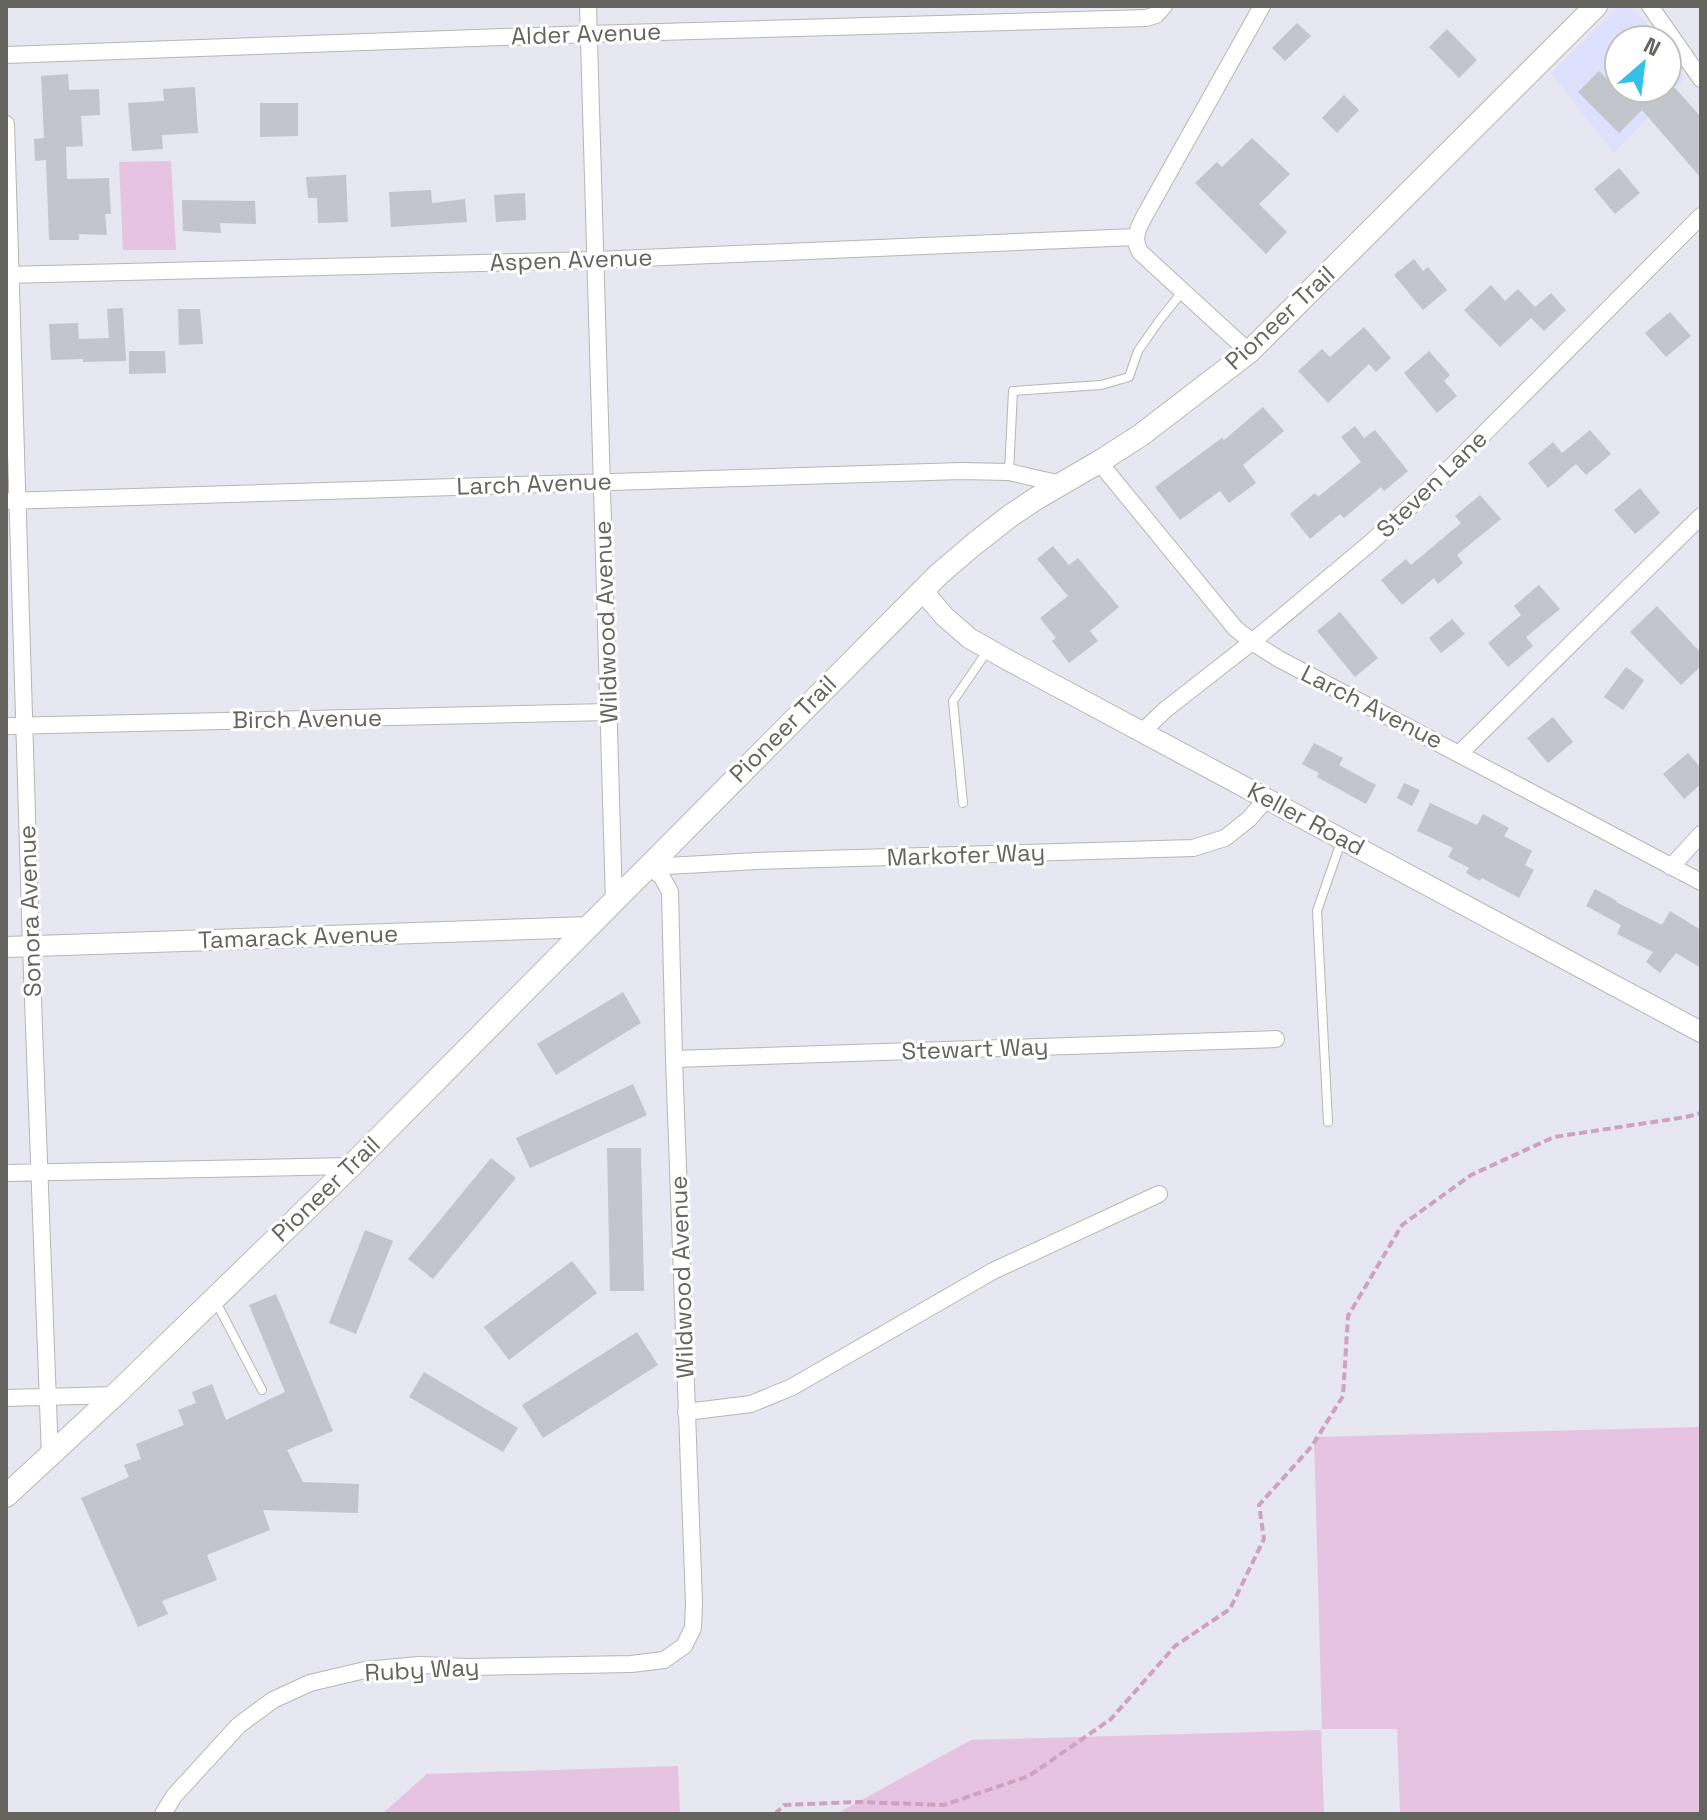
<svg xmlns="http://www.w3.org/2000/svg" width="1707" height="1820" font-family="'Space Grotesk',sans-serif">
	<rect width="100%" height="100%" fill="#e6e7f0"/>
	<path fill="#dde1fe" d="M 1622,6 L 1632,9 L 1645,21 L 1658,40 L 1619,40 L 1619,88 L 1667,88 L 1667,53 L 1685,78 L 1614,153 L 1551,73 L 1612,12 Z"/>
	<path fill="#e7c3e2" d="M 171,161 L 176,250 L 123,250 L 119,162 Z
		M 1701,1427 L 1701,1814 L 1400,1814 L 1397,1729 L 1322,1729 L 1314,1437 Z
		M 1321,1730 L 1324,1814 L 836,1814 L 971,1740 Z
		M 678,1766 L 680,1814 L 382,1814 L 427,1774 Z"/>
	<path fill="#c2c5cb" d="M 1297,23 L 1311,36 L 1285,61 L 1272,48 Z
		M 1447,29 L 1477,60 L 1459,78 L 1429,47 Z
		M 1599,71 L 1627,99 L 1638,88 L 1675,88 L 1701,117 L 1701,178 L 1642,110 L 1619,133 L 1578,92 Z
		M 68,74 L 69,90 L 99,89 L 100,115 L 81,116 L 83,146 L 66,147 L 67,179 L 109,178 L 111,214 L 105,214 L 107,235 L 79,234 L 79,240 L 49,240 L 46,160 L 35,161 L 34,139 L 44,138 L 41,76 Z
		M 195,87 L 198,133 L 162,135 L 163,149 L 132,151 L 128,103 L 164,101 L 163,89 Z
		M 1344,95 L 1359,110 L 1337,133 L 1322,118 Z
		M 260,103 L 298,103 L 298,136 L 260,137 Z
		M 1252,138 L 1290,174 L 1259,204 L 1287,232 L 1266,254 L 1195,183 L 1217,162 L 1222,167 Z
		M 1619,168 L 1640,193 L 1615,214 L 1594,189 Z
		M 346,175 L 348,222 L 318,223 L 317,198 L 308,198 L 306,177 Z
		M 431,190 L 432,203 L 465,199 L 467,222 L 391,227 L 389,192 Z
		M 525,193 L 526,220 L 496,222 L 494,195 Z
		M 182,200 L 255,201 L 256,224 L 220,223 L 221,233 L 183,231 Z
		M 1414,259 L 1423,271 L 1428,267 L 1447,290 L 1423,310 L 1394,275 Z
		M 1491,285 L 1505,301 L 1518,289 L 1535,307 L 1551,293 L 1566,310 L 1544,331 L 1531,318 L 1500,347 L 1464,310 Z
		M 123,308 L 126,361 L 83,362 L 83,359 L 51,360 L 49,324 L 78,323 L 79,339 L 109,338 L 107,309 Z
		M 178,309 L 200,309 L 203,344 L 179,345 Z
		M 1670,312 L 1691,336 L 1666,357 L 1645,333 Z
		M 1364,327 L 1391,358 L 1376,372 L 1369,364 L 1328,403 L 1298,371 L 1322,349 L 1330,357 Z
		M 129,351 L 165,351 L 166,373 L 129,374 Z
		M 1429,351 L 1450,375 L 1444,381 L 1457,396 L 1437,413 L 1404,373 Z
		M 1263,407 L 1284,431 L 1243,465 L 1256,483 L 1229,503 L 1220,491 L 1180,520 L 1155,487 L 1222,438 L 1224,440 Z
		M 1355,426 L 1364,438 L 1375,430 L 1408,471 L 1384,491 L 1381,487 L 1344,518 L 1340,514 L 1310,539 L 1290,514 L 1315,493 L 1318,497 L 1361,462 L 1341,437 Z
		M 1590,430 L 1611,454 L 1586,475 L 1576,464 L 1548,488 L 1528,463 L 1553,442 L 1562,453 Z
		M 1640,488 L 1660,513 L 1635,534 L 1614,510 Z
		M 1480,495 L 1501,519 L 1457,555 L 1463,563 L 1438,584 L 1434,578 L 1402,605 L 1381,580 L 1406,559 L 1411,565 L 1461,523 L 1455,516 Z
		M 1053,546 L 1069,565 L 1078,558 L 1119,607 L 1090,631 L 1098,641 L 1069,663 L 1052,641 L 1056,638 L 1040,618 L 1068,596 L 1037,559 Z
		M 1539,585 L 1560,609 L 1526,637 L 1533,646 L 1508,667 L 1488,643 L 1521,615 L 1514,606 Z
		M 1657,606 L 1701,653 L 1701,666 L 1681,685 L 1630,632 Z
		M 1340,612 L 1378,658 L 1355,677 L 1317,631 Z
		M 1452,619 L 1465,634 L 1441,653 L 1429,638 Z
		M 1626,667 L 1644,680 L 1623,710 L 1604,697 Z
		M 1553,717 L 1573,742 L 1548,763 L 1527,738 Z
		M 1314,743 L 1343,758 L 1339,765 L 1376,785 L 1366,804 L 1317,777 L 1319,773 L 1302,764 Z
		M 1688,753 L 1701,768 L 1701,784 L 1684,799 L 1663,774 Z
		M 1404,783 L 1420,790 L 1412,806 L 1397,798 Z
		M 1430,803 L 1477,825 L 1483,814 L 1509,828 L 1504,836 L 1532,851 L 1525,865 L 1534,870 L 1519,898 L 1482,878 L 1480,881 L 1466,873 L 1469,868 L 1448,857 L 1453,848 L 1417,831 Z
		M 1595,889 L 1617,901 L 1616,902 L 1662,925 L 1670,911 L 1701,930 L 1701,968 L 1676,953 L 1660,973 L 1646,962 L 1653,952 L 1617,934 L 1621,925 L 1586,906 Z
		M 623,992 L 641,1023 L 556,1075 L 537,1044 Z
		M 633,1084 L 647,1115 L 530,1168 L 516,1138 Z
		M 607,1148 L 641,1148 L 644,1291 L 610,1291 Z
		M 491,1158 L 516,1178 L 433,1279 L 408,1259 Z
		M 365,1230 L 393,1241 L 356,1334 L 329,1323 Z
		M 572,1261 L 597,1293 L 509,1360 L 484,1327 Z
		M 276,1294 L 333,1431 L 287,1450 L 303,1482 L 359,1484 L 358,1513 L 263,1510 L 270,1530 L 207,1555 L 217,1580 L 162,1601 L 168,1614 L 138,1627 L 81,1498 L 129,1477 L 124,1465 L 141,1459 L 136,1444 L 184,1425 L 178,1410 L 196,1403 L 192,1392 L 212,1384 L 226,1420 L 285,1392 L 249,1305 Z
		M 637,1332 L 658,1365 L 543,1438 L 522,1405 Z
		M 424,1372 L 518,1428 L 503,1452 L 409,1397 Z"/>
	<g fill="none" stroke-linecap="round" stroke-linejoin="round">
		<defs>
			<path id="service" d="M 1009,472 L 1013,391 L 1101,385 L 1129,377 L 1138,351 L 1159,321 L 1182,292
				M 963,803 L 953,701 L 988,650
				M 1328,1122 L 1317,911 L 1342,839
				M 216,1302 L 262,1390"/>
			<path id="minor" d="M 588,6 L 614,902
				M 1650,6 L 1701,79
				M 6,55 L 589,34 L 1146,18 L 1156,15 L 1164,6
				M 6,124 L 31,946 L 50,1457
				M 6,275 L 595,260 L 1135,237
				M 1249,352 L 1140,252 C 1132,238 1138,229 1145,215 L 1262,6
				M 1099,462 L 1235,628 L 1252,642 L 1279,659 L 1701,882
				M 6,501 L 961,471 L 1009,472 L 1061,484
				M 6,726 L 609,712
				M 1143,731 L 1165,710 L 1252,642 L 1369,544 L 1420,498 L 1701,216
				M 1460,753 L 1701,516
				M 649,867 L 757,861 L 1193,848 L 1225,838 L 1249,819 L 1267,798
				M 1671,867 L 1701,834
				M 674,1059 L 1276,1039
				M 6,1173 L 351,1166
				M 6,1398 L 115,1395
				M 686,1412 L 751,1404 L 792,1387 L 993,1271 L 1159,1194
				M 163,1814 L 174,1796 L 239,1725 L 273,1700 L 310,1683 L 365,1670 L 419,1665 L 469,1667 L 631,1664 L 664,1660 L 684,1646 L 693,1628 L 694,1603 L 674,1059 L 670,892 L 662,877 L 649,867"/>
			<path id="tertiary" d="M 922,590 L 944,616 L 969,638 L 1006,659 L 1701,1032
				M 6,947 L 589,927"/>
			<path id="secondary" d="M 6,1496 L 115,1395 L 351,1166 L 938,575 L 973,545 L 1010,516 L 1037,498 L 1099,462 L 1141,435 L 1249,352 L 1596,6"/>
		</defs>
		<use href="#service" stroke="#b8b6b1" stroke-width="10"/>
		<use href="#minor" stroke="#b8b6b1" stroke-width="18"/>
		<use href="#tertiary" stroke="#b8b6b1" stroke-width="22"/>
		<use href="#secondary" stroke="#b9b7b0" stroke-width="24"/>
		<path stroke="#cfa2bd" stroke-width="4" stroke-dasharray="8 4" stroke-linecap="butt" d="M 775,1814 L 784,1805 L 858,1802 L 944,1805 L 1029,1776 L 1111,1719 L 1175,1646 L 1230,1609 L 1264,1539 L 1259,1505 L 1312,1446 L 1343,1396 L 1348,1316 L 1402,1225 L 1471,1175 L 1554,1137 L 1686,1117 L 1701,1113"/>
		<use href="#service" stroke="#fff" stroke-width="8"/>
		<use href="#minor" stroke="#fff" stroke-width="16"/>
		<use href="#tertiary" stroke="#fff" stroke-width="20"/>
		<use href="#secondary" stroke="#fff" stroke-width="22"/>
	</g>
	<g text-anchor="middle" stroke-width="6" stroke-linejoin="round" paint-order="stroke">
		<g font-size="24" fill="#66645e" stroke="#fff">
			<text transform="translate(586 34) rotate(-2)" y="8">Alder Avenue</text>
			<text transform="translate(571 260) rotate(-2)" y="8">Aspen Avenue</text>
			<text transform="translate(1280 318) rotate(-43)" y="8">Pioneer Trail</text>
			<text transform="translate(534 484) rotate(-2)" y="8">Larch Avenue</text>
			<text transform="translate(1432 484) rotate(-44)" y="8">Steven Lane</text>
			<text transform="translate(606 622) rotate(-92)" y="8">Wildwood Avenue</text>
			<text transform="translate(1372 707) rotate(27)" y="8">Larch Avenue</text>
			<text transform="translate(307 719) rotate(-1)" y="8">Birch Avenue</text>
			<text transform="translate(783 729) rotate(-45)" y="8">Pioneer Trail</text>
			<text transform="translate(1306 819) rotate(28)" y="8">Keller Road</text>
			<text transform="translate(966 855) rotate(-2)" y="8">Markofer Way</text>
			<text transform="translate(30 911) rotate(-92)" y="8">Sonora Avenue</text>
			<text transform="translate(298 937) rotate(-2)" y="8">Tamarack Avenue</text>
			<text transform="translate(975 1049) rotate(-2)" y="8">Stewart Way</text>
			<text transform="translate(326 1189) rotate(-44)" y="8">Pioneer Trail</text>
			<text transform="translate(682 1277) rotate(-92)" y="8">Wildwood Avenue</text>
			<text transform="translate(422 1670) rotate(-3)" y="8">Ruby Way</text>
		</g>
	</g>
	<rect width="1707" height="1820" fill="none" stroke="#66645e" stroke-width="16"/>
	<g transform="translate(1643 64) rotate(28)"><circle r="38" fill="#ffffff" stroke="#c2c1bf" stroke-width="2"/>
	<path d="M0-6L14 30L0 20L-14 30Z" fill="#34c1e8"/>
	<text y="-12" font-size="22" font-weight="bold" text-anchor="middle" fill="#66645e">N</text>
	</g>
</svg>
